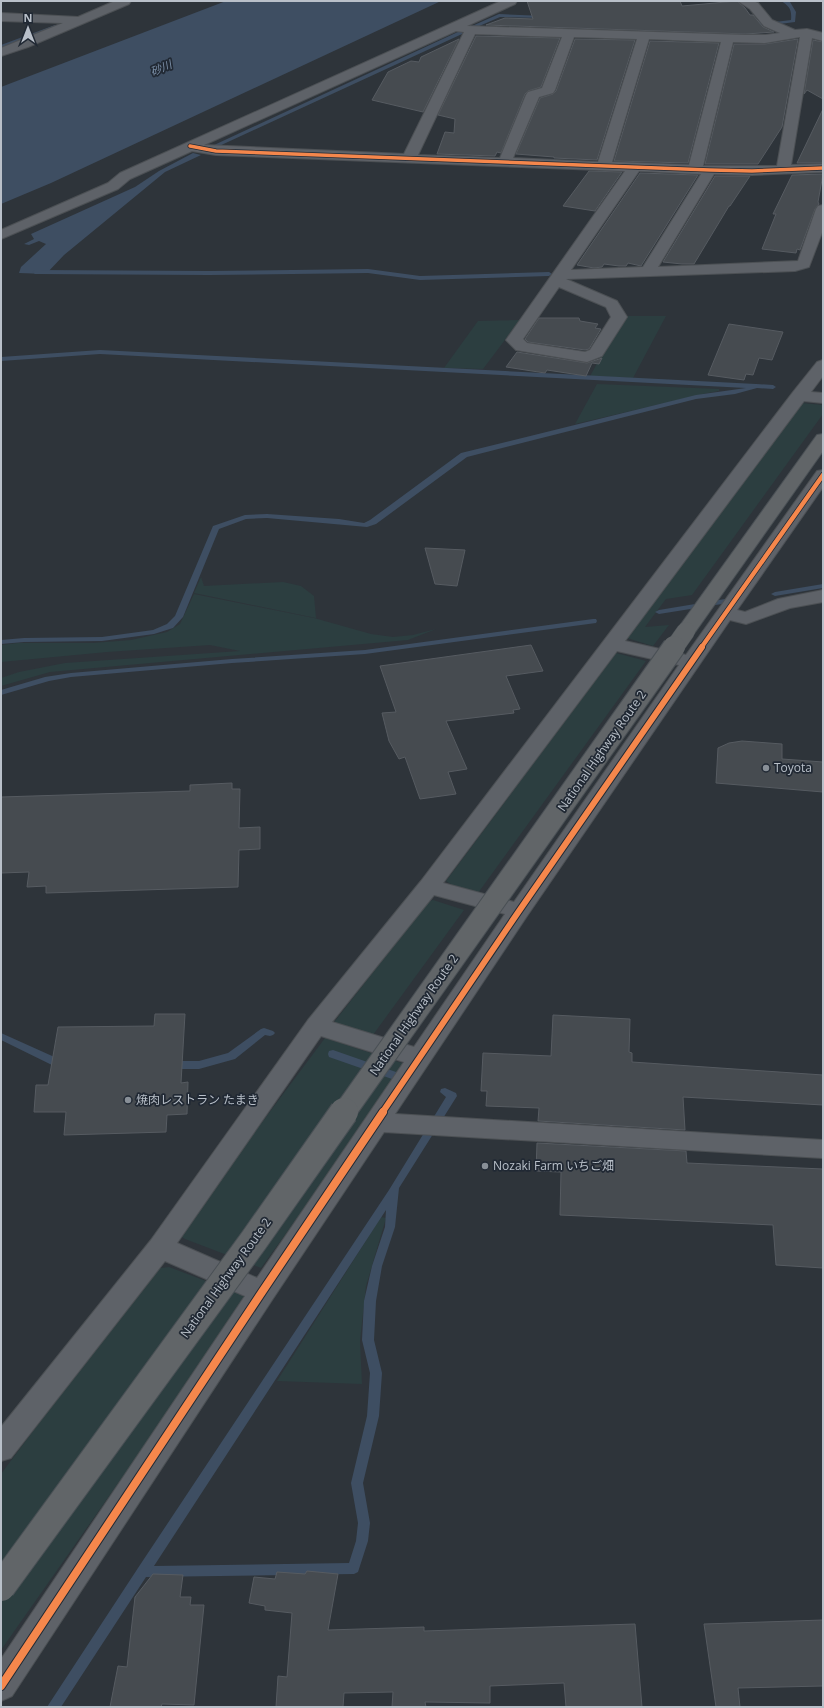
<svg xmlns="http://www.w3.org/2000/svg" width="824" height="1708" font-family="'Open Sans','Noto Sans JP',sans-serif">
	<rect width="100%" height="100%" fill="#2e343a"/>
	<path fill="#2c3e40" d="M 624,316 L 666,316 L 633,378 L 590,376 Z
		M 520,320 L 483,369 L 444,368 L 478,321 Z
		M 597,384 L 719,389 L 719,391 L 708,393 L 575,424 Z
		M 801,403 L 823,405 L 823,414 L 692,595 L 666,599 L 645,627 L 669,625 L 653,646 L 627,638 Z
		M 201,577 L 204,586 L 283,582 L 301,586 L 314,596 L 316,618 L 194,593 Z
		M 194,594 L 314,618 L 371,634 L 393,637 L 413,635 L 436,629 L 408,640 L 50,672 L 1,686 L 1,678 L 19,672 L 65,663 L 240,651 L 210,645 L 107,652 L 1,662 L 1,645 L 18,643 L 93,643 L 131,640 L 167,632 L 180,624 Z
		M 616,653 L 646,661 L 478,893 L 452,885 L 446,881 Z
		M 433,900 L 464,910 L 370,1039 L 335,1026 L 335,1021 L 429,901 Z
		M 325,1038 L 408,1065 L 261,1268 L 185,1239 L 180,1236 L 180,1232 Z
		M 381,1217 L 386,1218 L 366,1286 L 360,1341 L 362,1384 L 277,1381 Z
		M 169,1267 L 240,1294 L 245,1297 L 244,1304 L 1,1650 L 1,1474 L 154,1269 Z"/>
	<path fill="#3e4e62" d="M 226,1 L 441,1 L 51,183 L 1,204 L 1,87 Z
		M 193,153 L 201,155 L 165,172 L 64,255 L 46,274 L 19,273 L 21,267 L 46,244 L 39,241 L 29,245 L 24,244 L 34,239 L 31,234 L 135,187 L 159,171 Z"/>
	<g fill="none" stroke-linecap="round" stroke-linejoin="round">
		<path fill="#3e4e62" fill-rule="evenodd" d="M 781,1 L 790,2 L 796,12 L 795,22 L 764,26 L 756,22 L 747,22 L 745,21 C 752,17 759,22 767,22 C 775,22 783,21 791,20 C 792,9 789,6 781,1 Z
			M 499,14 L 544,16 L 546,17 L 544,18 L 500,17 L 477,27 L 472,26 Z
			M 55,25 L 58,27 L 57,28 L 1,49 L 1,45 Z
			M 460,31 L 463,33 L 462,34 L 217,147 L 212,146 Z
			M 368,269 L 420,276 L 549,272 L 552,274 L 549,276 L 420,280 L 368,273 L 209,275 L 35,274 L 32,272 L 35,270 L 209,271 Z
			M 100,350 L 756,384 L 773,385 L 776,387 L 773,389 L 757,388 L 735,394 L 696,399 L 467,457 L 376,524 L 367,527 L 267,518 L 246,519 L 219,529 L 183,617 L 173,628 L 154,634 L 102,641 L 24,642 L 1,644 L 1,640 L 24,638 L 102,637 L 153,630 L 167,624 L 175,616 L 213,526 L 245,515 L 267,514 L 339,519 L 364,523 L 370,520 L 461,453 L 696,395 L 746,388 L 100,354 L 1,361 L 1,357 Z
			M 823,584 L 823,588 L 775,596 L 771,594 L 775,592 Z
			M 725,599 L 728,599 L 729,601 L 728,603 L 659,614 L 655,612 L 659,610 Z
			M 593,619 L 596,619 L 597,621 L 596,623 L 365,654 L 232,663 L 71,677 L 49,681 L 1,695 L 1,690 L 45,677 L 71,673 L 232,659 L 365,650 Z
			M 264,1028 L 273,1031 L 275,1033 L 273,1035 L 270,1036 L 265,1035 L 235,1059 L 199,1069 L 170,1069 L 166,1068 L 165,1065 L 166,1062 L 170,1061 L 199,1061 L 228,1053 L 261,1029 Z
			M 1,1033 L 61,1060 L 67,1061 L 68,1064 L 67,1067 L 56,1067 L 1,1040 Z
			M 333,1050 L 396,1072 L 397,1075 L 396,1078 L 392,1079 L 329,1057 L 328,1054 L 329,1051 Z
			M 445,1088 L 456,1093 L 457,1096 L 399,1188 L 395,1227 L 382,1266 L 376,1301 L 374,1340 L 382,1373 L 379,1416 L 363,1483 L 370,1523 L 368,1541 L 358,1572 L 354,1574 L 146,1577 L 61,1707 L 47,1707 L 138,1568 L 389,1190 L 446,1097 L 440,1092 L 441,1089 ZM 386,1210 L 385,1227 L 372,1266 L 364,1301 L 362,1340 L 370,1373 L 367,1416 L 351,1483 L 358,1523 L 356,1541 L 349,1563 L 154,1566 Z"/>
	</g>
	<path fill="#464b50" stroke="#565b61" d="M 527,1 L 680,1 L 682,6 L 737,1 L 745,8 L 750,15 L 753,15 L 763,27 L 774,32 L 746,34 L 486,25 L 505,18 L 533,19 Z
		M 476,36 L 560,38 L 541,87 L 528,91 L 525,94 L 501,153 L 497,152 L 495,156 L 437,154 L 445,132 L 454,133 L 455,119 L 438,115 Z
		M 459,39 L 423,112 L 372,100 L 388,72 L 411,61 L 419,62 L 421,57 Z
		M 575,39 L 635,40 L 597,160 L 554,158 L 554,157 L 516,154 L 540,98 L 553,94 L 556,91 Z
		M 798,39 L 782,127 L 758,164 L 705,164 L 734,44 L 765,44 Z
		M 813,40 L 823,42 L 823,99 L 807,90 L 804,94 Z
		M 650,41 L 719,43 L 688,163 L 614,161 Z
		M 823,109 L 823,163 L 797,163 Z
		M 589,171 L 622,172 L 595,211 L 563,206 Z
		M 640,173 L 698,175 L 641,266 L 628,263 L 626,266 L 619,266 L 604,264 L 602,267 L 594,268 L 577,265 Z
		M 823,174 L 818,202 L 819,204 L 815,209 L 800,250 L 797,249 L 796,253 L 762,249 L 776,214 L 773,214 L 792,175 Z
		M 715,176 L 750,176 L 730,206 L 729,206 L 694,264 L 682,264 L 663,262 Z
		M 539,318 L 579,318 L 580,321 L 598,324 L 595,328 L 601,329 L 589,349 L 585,350 L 528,342 L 525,339 Z
		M 729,324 L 783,332 L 772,360 L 759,358 L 753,375 L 746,374 L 744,380 L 708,375 Z
		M 517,352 L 587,363 L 602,358 L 599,364 L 592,363 L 586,376 L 547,370 L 545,373 L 506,367 Z
		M 425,548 L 465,550 L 457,586 L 435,584 Z
		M 531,645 L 543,671 L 506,676 L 520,709 L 513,710 L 514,713 L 446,721 L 467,769 L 448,772 L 456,794 L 420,799 L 405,757 L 399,759 L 389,741 L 382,713 L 396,712 L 380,666 Z
		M 742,741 L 782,744 L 782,759 L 823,762 L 823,792 L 716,783 L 718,748 L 729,743 Z
		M 232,783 L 232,789 L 240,789 L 239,828 L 260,827 L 260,849 L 239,850 L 238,887 L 46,893 L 46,886 L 27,887 L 29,872 L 1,873 L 1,797 L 190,791 L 190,785 Z
		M 155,1014 L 185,1014 L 181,1083 L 188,1082 L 187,1114 L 167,1115 L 166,1132 L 64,1135 L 66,1112 L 34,1112 L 36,1085 L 48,1085 L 58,1027 L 154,1026 Z
		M 553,1015 L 630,1019 L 629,1052 L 632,1053 L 632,1062 L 823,1075 L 823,1105 L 683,1097 L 685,1130 L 538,1121 L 539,1108 L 486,1106 L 487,1091 L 481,1091 L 483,1053 L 551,1056 Z
		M 537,1143 L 686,1151 L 687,1163 L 823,1169 L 823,1268 L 776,1265 L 773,1225 L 560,1215 L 561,1172 L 536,1171 Z
		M 307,1571 L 338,1574 L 328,1630 L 424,1627 L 424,1631 L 635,1624 L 642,1707 L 566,1707 L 564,1683 L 490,1686 L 490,1703 L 425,1702 L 426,1707 L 392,1707 L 393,1692 L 344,1693 L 343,1707 L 276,1707 L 278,1676 L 287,1677 L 292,1613 L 265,1610 L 265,1606 L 249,1603 L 254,1577 L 275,1579 L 277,1572 L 305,1574 Z
		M 153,1574 L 183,1575 L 180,1597 L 191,1597 L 190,1605 L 204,1605 L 194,1705 L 162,1704 L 161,1707 L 110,1707 L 118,1666 L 127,1667 L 135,1597 Z
		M 823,1620 L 823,1686 L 738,1688 L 740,1707 L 716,1707 L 704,1624 Z"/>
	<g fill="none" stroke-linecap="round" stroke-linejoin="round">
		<defs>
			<path id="minor" d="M 115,1 L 131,1 L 129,4 L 28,47 L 1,56 L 1,48 L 63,23 L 1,21 L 1,13 L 78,17 Z
				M 501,1 L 517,1 L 515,4 L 467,26 L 746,35 L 765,35 L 780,33 L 764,26 L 750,9 L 738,1 L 753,1 L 758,3 L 772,20 L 795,30 L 807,29 L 823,33 L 823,41 L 812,38 L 791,165 L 823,164 L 823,172 L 752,175 L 714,174 L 658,267 L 798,261 L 816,209 L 818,206 L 823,205 L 823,230 L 809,267 L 795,271 L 566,279 L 617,301 L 627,317 L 602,356 L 587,362 L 516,350 L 506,340 L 625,171 L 216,155 L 192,151 L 130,179 L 118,189 L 1,239 L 1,230 L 108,183 L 120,173 ZM 456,31 L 464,32 L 404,154 L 204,145 ZM 475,34 L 562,37 L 542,88 L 528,92 L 526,95 L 500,158 L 418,155 ZM 574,37 L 637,39 L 598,162 L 513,158 L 539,97 L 553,93 L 555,90 ZM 800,37 L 777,166 L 703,166 L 733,42 L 765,43 ZM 649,39 L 721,42 L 689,165 L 612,162 ZM 639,171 L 701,174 L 643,267 L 571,270 ZM 559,287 L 606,307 L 611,317 L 590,350 L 585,352 L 527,343 L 523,339 Z
				M 823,360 L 823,376 L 811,392 L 823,393 L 823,403 L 804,401 L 625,641 L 686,655 L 817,471 L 823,470 L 823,487 L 737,610 L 745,612 L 778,599 L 823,590 L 823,602 L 790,608 L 746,624 L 730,620 L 527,916 L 395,1114 L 823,1140 L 823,1158 L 384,1132 L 272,1300 L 12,1696 L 1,1701 L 1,1659 L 245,1296 L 165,1261 L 11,1458 L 1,1461 L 1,1427 L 151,1240 L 308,1020 L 421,881 L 793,392 L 817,362 ZM 617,651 L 679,665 L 514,902 L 443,883 ZM 434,895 L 505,914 L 414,1047 L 332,1022 ZM 321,1036 L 404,1062 L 257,1278 L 177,1243 Z"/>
			<path id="trunk" d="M 823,434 L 823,451 L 693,635 L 686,637 L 679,635 L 676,631 L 679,627 L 817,435 Z"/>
		</defs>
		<use href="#minor" stroke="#4c5054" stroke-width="2"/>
		<use href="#trunk" stroke="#4a5055" stroke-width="2"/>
		<use href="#minor" fill="#5e6268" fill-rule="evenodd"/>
		<use href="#trunk" fill="#616568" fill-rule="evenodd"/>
		<defs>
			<path id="trunk-bridge-far2" d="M 674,648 L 686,631"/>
			<path id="trunk-bridge-far1" d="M 344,1113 L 674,647"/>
			<path id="trunk-bridge" d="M 1,1587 L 254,1240 L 344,1112"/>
		</defs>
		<use href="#trunk-bridge-far2" stroke="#4a5055" stroke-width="19" stroke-linecap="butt"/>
		<use href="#trunk-bridge-far1" stroke="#4a5055" stroke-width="24" stroke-linecap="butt"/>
		<use href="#trunk-bridge" stroke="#4a5055" stroke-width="30" stroke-linecap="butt"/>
		<use href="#trunk-bridge-far2" stroke="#616568" stroke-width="18"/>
		<use href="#trunk-bridge-far1" stroke="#616568" stroke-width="22"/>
		<use href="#trunk-bridge" stroke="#616568" stroke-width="28"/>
		<defs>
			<path id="cycleway-far3" d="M 190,146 L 216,151 L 710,170 L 752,171 L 823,168"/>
			<path id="cycleway-far2" d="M 701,648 L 823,475"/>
			<path id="cycleway-far1" d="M 382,1113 L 519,911 L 702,647"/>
			<path id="cycleway" d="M 1,1686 L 262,1292 L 383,1112"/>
		</defs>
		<use href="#cycleway-far3" stroke="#212934" stroke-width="5"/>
		<use href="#cycleway-far2" stroke="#212934" stroke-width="6"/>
		<use href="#cycleway-far1" stroke="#212934" stroke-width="8"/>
		<use href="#cycleway" stroke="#212934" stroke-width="10"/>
		<use href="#cycleway-far3" stroke="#f5874c" stroke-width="3.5"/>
		<use href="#cycleway-far2" stroke="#f5874c" stroke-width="4.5"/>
		<use href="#cycleway-far1" stroke="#f5874c" stroke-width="6"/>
		<use href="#cycleway" stroke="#f5874c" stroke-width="8"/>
	</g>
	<g fill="#888f97" stroke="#212934" stroke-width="1.5">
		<circle cx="766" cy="768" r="4"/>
		<circle cx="128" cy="1100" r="4"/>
		<circle cx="485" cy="1166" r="4"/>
	</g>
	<g text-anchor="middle" stroke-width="3.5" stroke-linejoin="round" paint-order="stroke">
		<g font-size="11" font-style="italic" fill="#7d91a9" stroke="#212934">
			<text transform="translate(161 68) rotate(-23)" y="4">砂川</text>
		</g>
		<g font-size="12" fill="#b9c0c9" stroke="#212934">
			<text transform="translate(602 751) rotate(-55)" y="4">National Highway Route 2</text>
			<text transform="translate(414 1015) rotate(-55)" y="4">National Highway Route 2</text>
			<text transform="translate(226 1278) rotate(-54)" y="4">National Highway Route 2</text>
		</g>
		<g font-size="12" fill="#b9c0c9" stroke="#212934" text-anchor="start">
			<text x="774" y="772">Toyota</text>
			<text x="136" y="1104">焼肉レストラン たまき</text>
			<text x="493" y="1170">Nozaki Farm いちご畑</text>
		</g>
	</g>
	<rect width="824" height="1708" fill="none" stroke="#b9c0c9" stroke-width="4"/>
	<g transform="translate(28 28)" stroke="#212934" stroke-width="3" paint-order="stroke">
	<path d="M0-3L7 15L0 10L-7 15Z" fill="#b9c0c9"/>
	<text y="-6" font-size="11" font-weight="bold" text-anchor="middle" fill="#b9c0c9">N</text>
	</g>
</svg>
